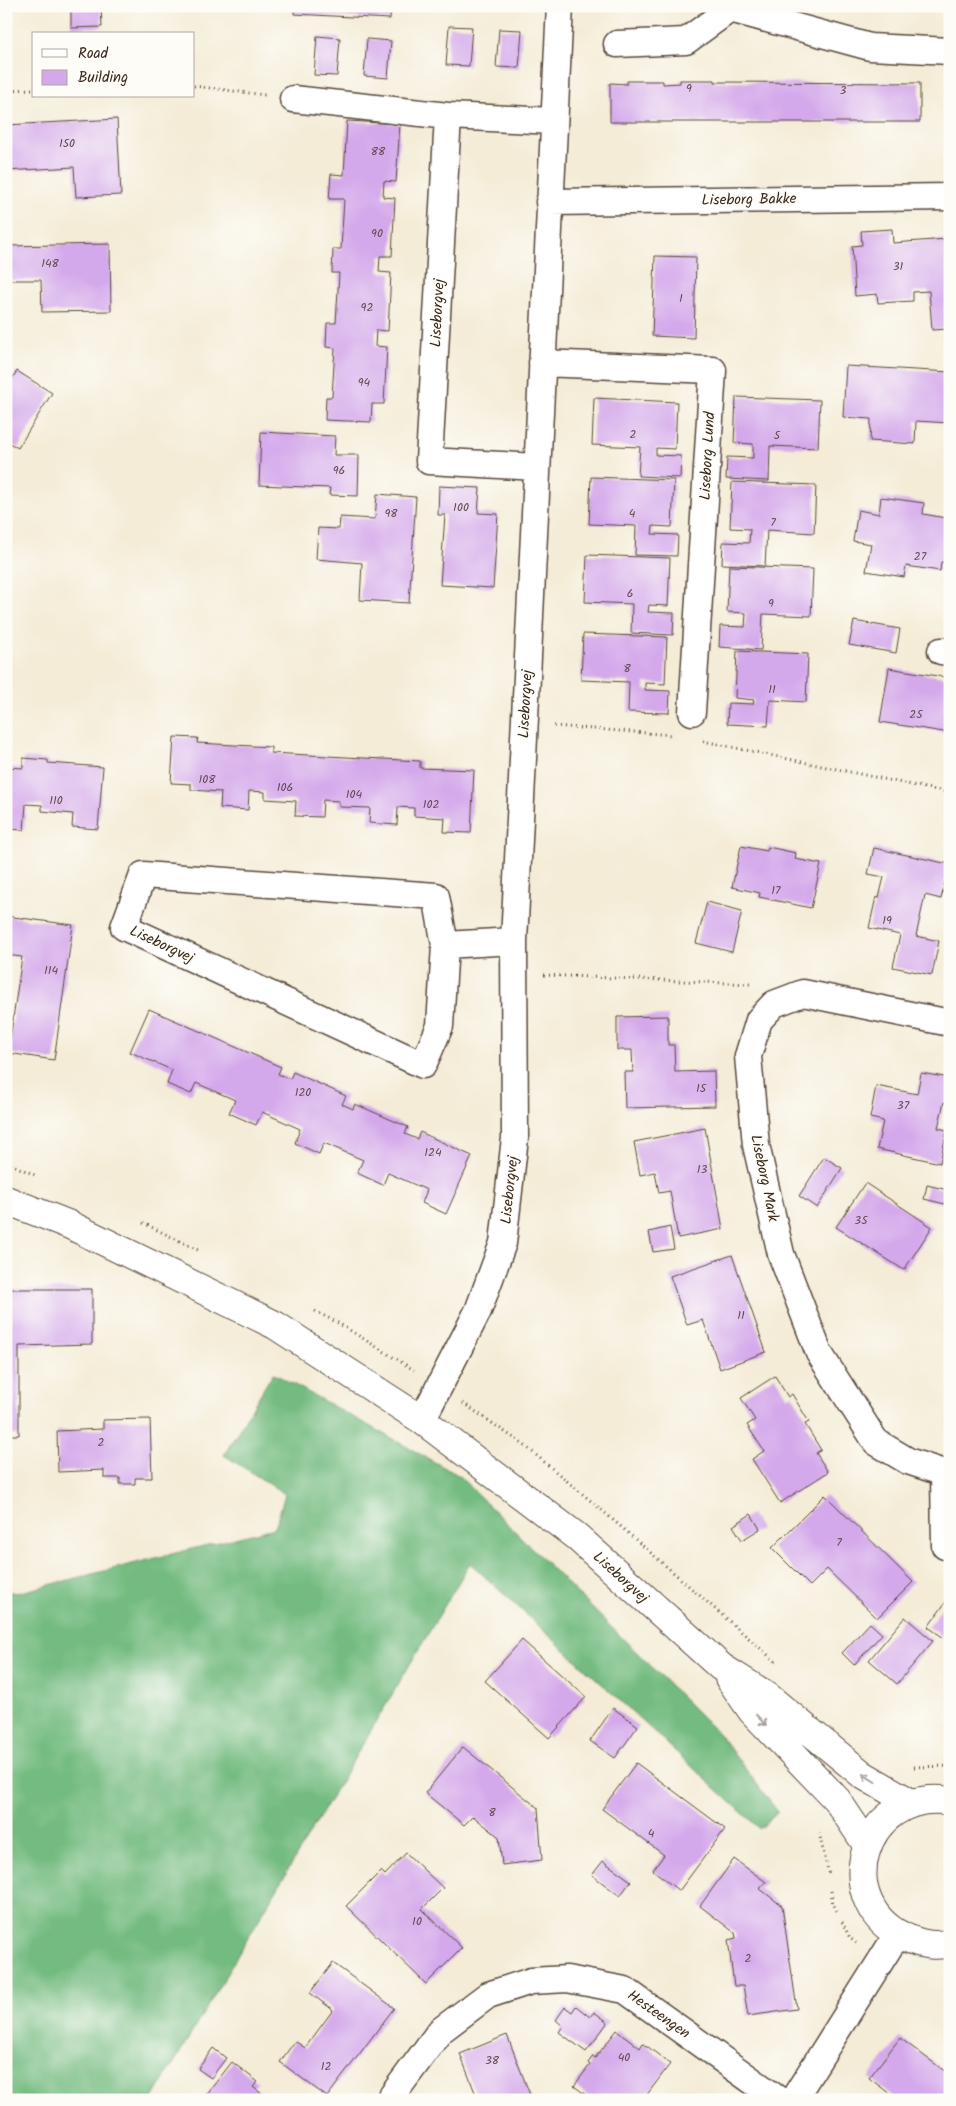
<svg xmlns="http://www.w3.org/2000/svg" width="956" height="2106" font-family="Kalam,sans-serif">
	<rect width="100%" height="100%" fill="#fdfcf7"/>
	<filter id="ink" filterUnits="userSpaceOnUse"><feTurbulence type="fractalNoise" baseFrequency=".02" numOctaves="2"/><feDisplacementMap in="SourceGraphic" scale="10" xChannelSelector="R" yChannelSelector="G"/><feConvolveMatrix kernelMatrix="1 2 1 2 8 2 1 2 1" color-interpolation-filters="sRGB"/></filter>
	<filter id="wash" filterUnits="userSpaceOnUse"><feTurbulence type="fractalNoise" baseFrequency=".0096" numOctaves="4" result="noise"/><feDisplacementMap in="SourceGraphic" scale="20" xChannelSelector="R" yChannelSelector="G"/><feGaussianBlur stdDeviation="1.12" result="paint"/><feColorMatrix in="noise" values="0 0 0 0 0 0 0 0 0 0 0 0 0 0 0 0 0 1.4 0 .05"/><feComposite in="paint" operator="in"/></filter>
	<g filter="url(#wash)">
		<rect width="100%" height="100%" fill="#f4ecd7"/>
		<path fill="#73bb80" stroke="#57724f" d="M 273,1373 L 458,1475 L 718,1733 L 778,1812 L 760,1829 L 470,1563 L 152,2100 L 6,2100 L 6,1591 L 17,1593 L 275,1528 L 285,1494 L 224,1455 Z"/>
		<g id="blocks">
			<path fill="#d4a9eb" d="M 71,6 L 101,6 L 102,27 L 71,28 Z
				M 294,6 L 391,6 L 390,19 L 294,14 Z
				M 449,26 L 472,27 L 469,66 L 446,65 Z
				M 499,29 L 522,30 L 519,68 L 496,67 Z
				M 317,36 L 340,38 L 337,76 L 314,75 Z
				M 367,39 L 391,41 L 388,78 L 364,76 Z
				M 680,80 L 715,80 L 715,82 L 920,83 L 920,122 L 610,122 L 610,83 L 627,84 L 627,81 L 663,81 L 663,84 L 680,83 Z
				M 117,119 L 121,195 L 76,197 L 74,167 L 6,171 L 6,125 Z
				M 347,121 L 400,124 L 396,182 L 384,181 L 383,197 L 395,198 L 392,256 L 380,256 L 379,272 L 391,273 L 388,331 L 376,330 L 375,346 L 387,347 L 384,404 L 372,404 L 371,422 L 325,420 L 326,397 L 332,397 L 335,348 L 326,347 L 327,323 L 336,323 L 339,273 L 332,273 L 333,249 L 341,249 L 344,199 L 329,199 L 331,174 L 344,175 Z
				M 892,229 L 893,243 L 947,239 L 950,271 L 950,329 L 932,330 L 929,291 L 913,292 L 913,301 L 878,303 L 877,294 L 855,296 L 852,246 L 862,245 L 861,231 Z
				M 110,244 L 111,311 L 42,312 L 41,280 L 6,280 L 6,246 Z
				M 655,256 L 696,257 L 694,338 L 652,336 Z
				M 846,366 L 950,372 L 950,423 L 916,421 L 915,444 L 870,441 L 871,419 L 843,417 Z
				M 17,371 L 52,393 L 18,448 L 6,441 L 6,388 Z
				M 736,397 L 820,400 L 818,448 L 770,446 L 769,481 L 726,479 L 727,457 L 753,458 L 753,444 L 734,443 Z
				M 594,398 L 677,402 L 675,449 L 656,448 L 656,455 L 681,456 L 680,478 L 638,476 L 640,447 L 592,445 Z
				M 261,432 L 335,436 L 334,455 L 359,455 L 358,496 L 329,495 L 330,488 L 259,485 Z
				M 591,477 L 674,480 L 672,527 L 653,526 L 652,534 L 678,535 L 677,556 L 635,555 L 636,526 L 589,524 Z
				M 732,482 L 816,485 L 814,533 L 767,530 L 765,566 L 722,564 L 723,542 L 749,543 L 750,529 L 730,528 Z
				M 439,486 L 480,488 L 478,513 L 498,514 L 493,588 L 440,585 L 445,515 L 438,515 Z
				M 377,494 L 416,497 L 409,603 L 360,600 L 362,563 L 316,559 L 318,528 L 339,529 L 340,517 L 375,519 Z
				M 881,497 L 924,503 L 923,514 L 946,518 L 945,528 L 950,529 L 950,563 L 941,562 L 940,571 L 906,566 L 904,577 L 866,571 L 871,544 L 853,541 L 858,510 L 879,514 Z
				M 587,555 L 670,558 L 668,606 L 649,605 L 648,612 L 674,613 L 673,635 L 631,633 L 632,604 L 585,602 Z
				M 729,566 L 813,569 L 811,616 L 763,614 L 761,650 L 719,647 L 720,626 L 745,627 L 746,613 L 727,612 Z
				M 854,621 L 900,629 L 896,653 L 849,645 Z
				M 583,634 L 667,637 L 665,684 L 645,683 L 645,690 L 670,691 L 669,713 L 628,712 L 629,682 L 581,680 Z
				M 737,651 L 808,654 L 806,702 L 770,700 L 768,726 L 727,724 L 728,703 L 753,704 L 754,700 L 735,698 Z
				M 889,668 L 950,678 L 950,733 L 880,722 Z
				M 174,737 L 198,738 L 197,743 L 271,747 L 271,753 L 420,761 L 420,768 L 474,770 L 471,833 L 444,832 L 445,818 L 414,816 L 414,808 L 398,807 L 397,825 L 369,823 L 370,808 L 339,807 L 339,801 L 323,800 L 322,817 L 295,816 L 296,801 L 265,799 L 265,792 L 249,791 L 248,810 L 220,808 L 221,792 L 191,790 L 191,784 L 171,783 Z
				M 23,758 L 48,760 L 48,763 L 103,767 L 98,829 L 72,827 L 73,814 L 42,811 L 42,805 L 26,804 L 24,830 L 6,829 L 6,767 L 23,768 Z
				M 741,846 L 767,851 L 768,847 L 796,853 L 795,859 L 821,864 L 811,908 L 759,897 L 760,893 L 732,887 Z
				M 874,848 L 949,864 L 941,899 L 925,895 L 916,936 L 939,941 L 932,975 L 893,967 L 900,935 L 869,928 L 876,897 L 879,898 L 884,877 L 868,874 Z
				M 707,902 L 742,911 L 732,952 L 696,943 Z
				M 6,916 L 73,925 L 54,1060 L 8,1053 L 22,957 L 6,955 Z
				M 149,1009 L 281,1067 L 278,1074 L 290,1079 L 293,1072 L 346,1096 L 342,1104 L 353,1109 L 355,1104 L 408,1127 L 405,1134 L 417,1139 L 420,1132 L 472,1156 L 446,1214 L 422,1203 L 427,1190 L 388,1173 L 383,1185 L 357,1173 L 363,1160 L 324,1143 L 319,1154 L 295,1143 L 300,1129 L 262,1112 L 256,1125 L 229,1113 L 235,1100 L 196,1083 L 191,1094 L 167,1084 L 172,1070 L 130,1052 Z
				M 668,1016 L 668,1045 L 674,1045 L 675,1072 L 714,1071 L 715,1106 L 625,1108 L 624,1072 L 633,1072 L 632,1050 L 617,1050 L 617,1017 Z
				M 921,1073 L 950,1078 L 950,1104 L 944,1102 L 938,1128 L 947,1130 L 940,1163 L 877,1149 L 883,1121 L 870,1118 L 876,1086 L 917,1094 Z
				M 705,1128 L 723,1229 L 678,1238 L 670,1191 L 659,1193 L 655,1172 L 640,1175 L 634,1142 Z
				M 824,1157 L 842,1168 L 817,1208 L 799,1196 Z
				M 865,1183 L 932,1227 L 904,1270 L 836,1227 Z
				M 927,1185 L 948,1190 L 945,1204 L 924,1199 Z
				M 670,1227 L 674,1249 L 653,1252 L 649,1232 Z
				M 732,1255 L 766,1352 L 720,1369 L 703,1320 L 687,1325 L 670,1276 Z
				M 6,1289 L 92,1289 L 92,1344 L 19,1346 L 19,1435 L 6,1435 Z
				M 775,1376 L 788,1397 L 792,1394 L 809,1422 L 805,1424 L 821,1450 L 816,1453 L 828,1472 L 780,1503 L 752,1459 L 764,1451 L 747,1425 L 755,1420 L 741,1398 Z
				M 150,1419 L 152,1478 L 135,1478 L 135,1484 L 120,1484 L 120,1478 L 104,1478 L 104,1470 L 58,1472 L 57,1431 L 103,1429 L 103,1420 Z
				M 825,1495 L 913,1582 L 877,1618 L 827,1569 L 810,1586 L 772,1548 Z
				M 751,1514 L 760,1529 L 742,1540 L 733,1526 Z
				M 950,1596 L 950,1642 L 928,1627 Z
				M 905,1617 L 933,1641 L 897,1684 L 869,1660 Z
				M 870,1623 L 882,1634 L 854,1665 L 842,1653 Z
				M 522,1640 L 586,1697 L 549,1738 L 485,1681 Z
				M 613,1708 L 638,1726 L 615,1758 L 590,1741 Z
				M 463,1747 L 538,1808 L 542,1860 L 502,1865 L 499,1837 L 473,1816 L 464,1825 L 425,1793 Z
				M 636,1763 L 725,1829 L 679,1891 L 653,1870 L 664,1855 L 602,1809 Z
				M 406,1853 L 443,1888 L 422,1909 L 462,1948 L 426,1984 L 346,1906 L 381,1871 L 385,1875 Z
				M 734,1859 L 766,1882 L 759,1888 L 782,1906 L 797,2009 L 748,2016 L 743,1986 L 734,1986 L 728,1940 L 736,1938 L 735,1933 L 700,1906 Z
				M 603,1861 L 631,1881 L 620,1896 L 592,1875 Z
				M 333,1963 L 394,2008 L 327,2097 L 280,2062 L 295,2041 L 305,2048 L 333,2010 L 310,1993 Z
				M 576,2006 L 590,2017 L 594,2012 L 608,2022 L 586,2052 L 559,2032 L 563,2026 L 556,2020 L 565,2007 L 572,2012 Z
				M 617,2030 L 640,2048 L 643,2043 L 670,2064 L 643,2100 L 593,2100 L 574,2086 L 590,2065 L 588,2063 L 593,2056 L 595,2058 Z
				M 507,2035 L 532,2100 L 478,2100 L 460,2054 Z
				M 900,2038 L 950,2075 L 950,2100 L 898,2100 L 869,2078 Z
				M 213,2048 L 226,2058 L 211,2078 L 198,2069 Z
				M 232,2062 L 258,2082 L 253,2087 L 270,2100 L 202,2100 Z"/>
		</g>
	</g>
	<g filter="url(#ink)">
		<use href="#blocks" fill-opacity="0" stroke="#57473a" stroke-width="1"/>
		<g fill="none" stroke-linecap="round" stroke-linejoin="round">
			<defs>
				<path id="minor" d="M 617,44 L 686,41 L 730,9 L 870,47 L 950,51
					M 293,99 L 448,116
					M 549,202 L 950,197
					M 542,363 L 713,370 L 692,712
					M 536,467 L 429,461 L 448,116 L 553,121
					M 941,651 L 950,652
					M 445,945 L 440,1026 L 423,1065 L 124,927 L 143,875 L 436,896 L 445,945 L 514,941
					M 950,1023 L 803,993 L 774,1004 L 759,1020 L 748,1056 L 756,1145 L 781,1254 L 819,1353 L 876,1442 L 908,1461 L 944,1473 L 950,1471
					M 422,1420 L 478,1311 L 503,1243 L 515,1138 L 514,941 L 560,6
					M 944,1473 L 945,1546
					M 389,2100 L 440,2031 L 488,1995 L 531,1981 L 567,1979 L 625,1990 L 779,2100
					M 793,2100 L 897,1935"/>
				<path id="tertiary" d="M 6,1200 L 70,1225 L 275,1325 L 422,1420 L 577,1537 L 721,1667 L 767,1696 L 863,1775 L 911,1803
					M 729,1678 L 752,1711 L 837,1800 L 867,1845
					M 950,1801 C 860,1787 828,1907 909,1939 C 921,1944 937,1947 950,1943"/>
			</defs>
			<use href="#minor" stroke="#57473a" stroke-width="29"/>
			<use href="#tertiary" stroke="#57473a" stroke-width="30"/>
			<path stroke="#57473a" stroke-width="3" stroke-dasharray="1 4" stroke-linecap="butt" d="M 194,86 L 265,95
				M 6,90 L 34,89
				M 554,726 L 673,735
				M 703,741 L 950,793
				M 544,975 L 750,984
				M 6,1162 L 35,1175
				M 143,1223 L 198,1250
				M 315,1311 L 338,1323 L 414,1370
				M 463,1403 L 524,1445 L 604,1512 L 776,1662
				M 914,1767 L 950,1766
				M 819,1833 L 829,1875
				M 831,1891 L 833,1905 L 838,1914
				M 842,1922 L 850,1938 L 856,1943"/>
			<use href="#minor" stroke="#fff" stroke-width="26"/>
			<use href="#tertiary" stroke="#fff" stroke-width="28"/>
		</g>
		<defs><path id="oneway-shaft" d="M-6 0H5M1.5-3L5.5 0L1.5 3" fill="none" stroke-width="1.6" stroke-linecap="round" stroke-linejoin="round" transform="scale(1.25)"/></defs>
		<g stroke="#a79f9a">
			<use href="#oneway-shaft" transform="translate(761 1720) rotate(47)"/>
			<use href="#oneway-shaft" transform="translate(869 1778) rotate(-148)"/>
		</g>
	</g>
	<g text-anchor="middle" stroke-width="4" stroke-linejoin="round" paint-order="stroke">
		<g font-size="12" fill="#614a51">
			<text x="689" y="92">9</text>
			<text x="843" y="94">3</text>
			<text x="67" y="147">150</text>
			<text x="378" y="155">88</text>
			<text x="377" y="237">90</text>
			<text x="50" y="267">148</text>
			<text x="898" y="270">31</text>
			<text x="681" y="302">1</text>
			<text x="367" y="311">92</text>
			<text x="364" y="386">94</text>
			<text x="633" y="438">2</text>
			<text x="777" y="439">5</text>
			<text x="339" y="474">96</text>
			<text x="461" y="511">100</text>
			<text x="391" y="517">98</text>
			<text x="632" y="517">4</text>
			<text x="773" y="526">7</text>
			<text x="920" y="560">27</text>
			<text x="630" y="597">6</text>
			<text x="771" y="607">9</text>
			<text x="627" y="672">8</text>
			<text x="772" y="693">11</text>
			<text x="916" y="718">25</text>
			<text x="207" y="783">108</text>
			<text x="285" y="791">106</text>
			<text x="354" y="798">104</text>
			<text x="56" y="804">110</text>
			<text x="431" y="808">102</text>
			<text x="776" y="894">17</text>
			<text x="887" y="924">19</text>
			<text x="51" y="974">114</text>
			<text x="701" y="1092">15</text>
			<text x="303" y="1096">120</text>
			<text x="903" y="1109">37</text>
			<text x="433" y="1156">124</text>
			<text x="702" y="1173">13</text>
			<text x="861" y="1224">35</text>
			<text x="741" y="1319">11</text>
			<text x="101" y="1446">2</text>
			<text x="839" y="1546">7</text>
			<text x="492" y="1816">8</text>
			<text x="651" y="1837">4</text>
			<text x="417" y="1925">10</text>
			<text x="748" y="1962">2</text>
			<text x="624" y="2061">40</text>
			<text x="492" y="2064">38</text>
			<text x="326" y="2070">12</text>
		</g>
		<g font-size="15" fill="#3b2a1e" stroke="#fdfcf7">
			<text transform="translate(749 199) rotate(-1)" y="5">Liseborg Bakke</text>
			<text transform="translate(437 313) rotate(-87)" y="5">Liseborgvej</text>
			<text transform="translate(707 456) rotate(-87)" y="5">Liseborg Lund</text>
			<text transform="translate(525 704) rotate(-87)" y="5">Liseborgvej</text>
			<text transform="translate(162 944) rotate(25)" y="5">Liseborgvej</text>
			<text transform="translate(765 1178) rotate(78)" y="5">Liseborg Mark</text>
			<text transform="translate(509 1190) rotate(-84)" y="5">Liseborgvej</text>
			<text transform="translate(621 1577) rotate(42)" y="5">Liseborgvej</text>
			<text transform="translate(659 2014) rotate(35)" y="5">Hesteengen</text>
		</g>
	</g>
	<rect width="956" height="2106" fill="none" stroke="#fdfcf7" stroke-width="25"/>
	<rect x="32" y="32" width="162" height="65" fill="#fdfcf7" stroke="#afa8a0"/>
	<rect x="42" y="49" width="25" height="8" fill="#ffffff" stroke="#afa8a0"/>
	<text x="78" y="58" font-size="15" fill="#3b2a1e">Road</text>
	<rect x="42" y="70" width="25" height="15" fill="#d4a9eb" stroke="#afa8a0"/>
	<text x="78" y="82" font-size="15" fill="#3b2a1e">Building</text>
</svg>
